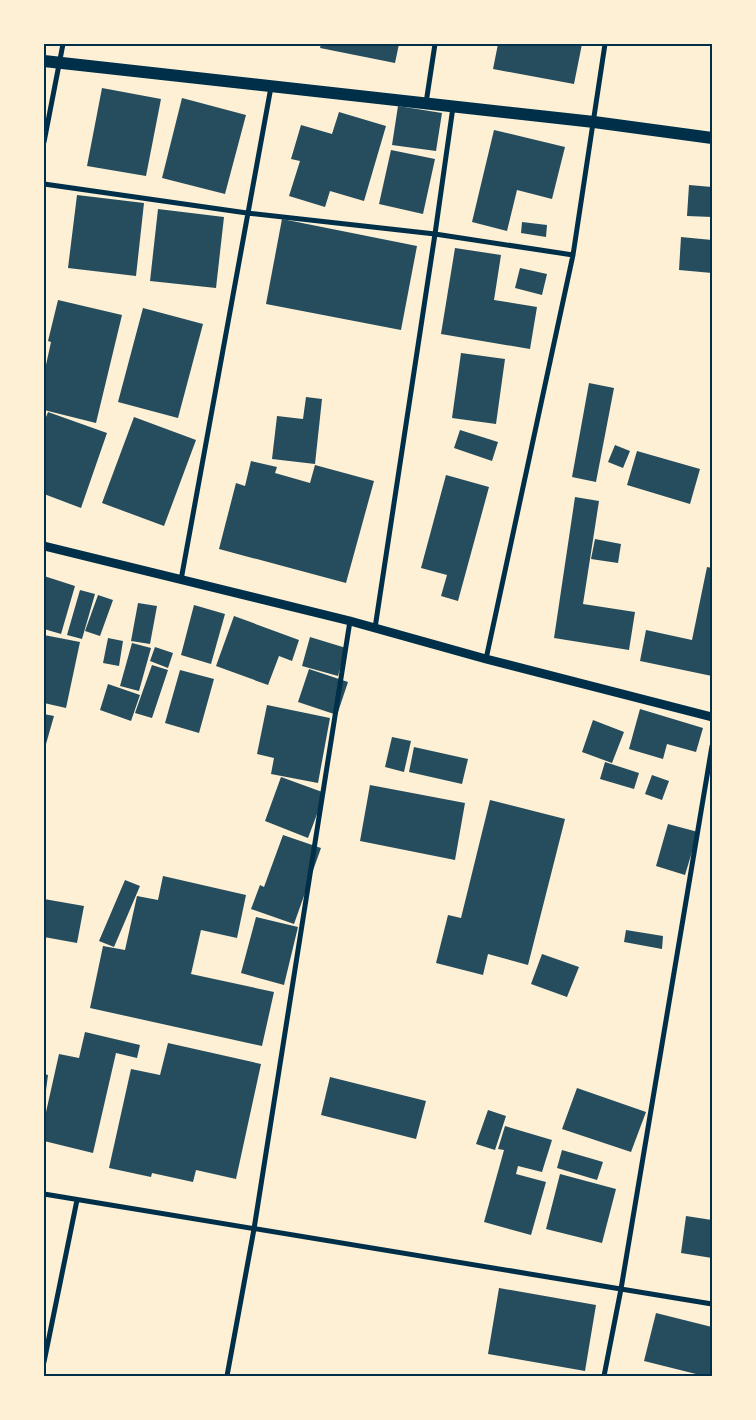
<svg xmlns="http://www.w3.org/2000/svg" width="756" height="1420" font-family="'Titillium Web',sans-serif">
	<rect width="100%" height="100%" fill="#fdf0d5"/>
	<path fill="#264d5e" d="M 321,44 L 399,44 L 395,63 L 320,48 Z
		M 498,44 L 582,44 L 574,84 L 493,69 Z
		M 102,88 L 161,99 L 146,176 L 87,166 Z
		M 182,98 L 246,115 L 225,194 L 162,178 Z
		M 398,106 L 442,113 L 436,151 L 392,145 Z
		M 339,112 L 386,126 L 364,201 L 330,191 L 325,207 L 289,196 L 300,161 L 291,159 L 301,125 L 332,134 Z
		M 494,130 L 565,147 L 552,199 L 517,190 L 507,231 L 472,222 Z
		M 391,150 L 435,159 L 423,214 L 379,204 Z
		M 689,185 L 712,187 L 712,217 L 687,216 Z
		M 77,195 L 144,203 L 136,276 L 68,268 Z
		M 158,209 L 224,217 L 216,288 L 150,281 Z
		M 282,219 L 417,246 L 401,330 L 266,304 Z
		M 522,222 L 547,225 L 546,237 L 521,233 Z
		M 681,237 L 712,240 L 712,273 L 679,270 Z
		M 455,248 L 501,255 L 494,300 L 537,307 L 530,349 L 441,334 Z
		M 520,268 L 547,274 L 542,295 L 515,288 Z
		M 58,300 L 122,315 L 96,423 L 44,410 L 44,374 L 51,342 L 48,341 Z
		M 143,308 L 203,324 L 178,418 L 118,402 Z
		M 461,353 L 505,359 L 496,424 L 452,418 Z
		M 589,383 L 614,388 L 596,482 L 572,477 Z
		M 306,397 L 322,399 L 315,464 L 272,459 L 277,416 L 303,419 Z
		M 48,412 L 107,433 L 81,508 L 44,494 L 44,422 Z
		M 134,417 L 196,440 L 164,526 L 102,503 Z
		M 460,430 L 498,442 L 492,461 L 454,448 Z
		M 615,445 L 630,451 L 623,468 L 608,462 Z
		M 637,451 L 700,469 L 690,504 L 627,485 Z
		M 251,461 L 277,467 L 275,473 L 310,483 L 315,465 L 374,481 L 346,583 L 219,549 L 236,483 L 245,486 Z
		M 446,475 L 489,487 L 458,601 L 441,596 L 447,575 L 421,568 Z
		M 575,497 L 599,501 L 583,604 L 635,612 L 629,650 L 554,638 Z
		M 595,539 L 621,544 L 618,563 L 591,559 Z
		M 707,567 L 712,568 L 712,676 L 640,661 L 646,630 L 692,640 Z
		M 44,576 L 75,586 L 61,634 L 44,629 Z
		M 80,590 L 95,594 L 82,639 L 67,635 Z
		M 98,595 L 113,600 L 100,636 L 85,631 Z
		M 138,603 L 157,606 L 150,644 L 131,641 Z
		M 194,605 L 225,614 L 211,664 L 181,655 Z
		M 234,616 L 299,640 L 292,661 L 279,656 L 268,685 L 216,666 Z
		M 44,635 L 80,642 L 66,708 L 44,703 Z
		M 310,637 L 346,648 L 338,676 L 302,666 Z
		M 108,638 L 123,641 L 119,666 L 103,663 Z
		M 132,643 L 151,648 L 139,691 L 120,686 Z
		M 155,647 L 173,653 L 168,668 L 150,661 Z
		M 152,665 L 168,670 L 152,718 L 135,713 Z
		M 309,669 L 348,682 L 337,715 L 298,702 Z
		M 180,670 L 214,679 L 199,733 L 165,723 Z
		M 108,684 L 140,695 L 131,721 L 100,710 Z
		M 267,705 L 330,718 L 318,783 L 271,774 L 274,758 L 257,754 Z
		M 640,709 L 703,728 L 696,752 L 667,744 L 663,759 L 629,749 Z
		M 44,714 L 54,716 L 44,751 Z
		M 593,720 L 624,732 L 612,763 L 582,752 Z
		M 392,737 L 411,741 L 404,772 L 385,767 Z
		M 414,747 L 468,759 L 462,784 L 409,772 Z
		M 605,762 L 639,773 L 634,789 L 600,779 Z
		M 652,775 L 669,781 L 662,800 L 645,794 Z
		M 281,777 L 325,793 L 308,838 L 265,821 Z
		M 370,785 L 465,803 L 455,860 L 360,841 Z
		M 490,800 L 565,819 L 528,965 L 488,954 L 483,975 L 436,963 L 448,915 L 461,918 Z
		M 668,824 L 698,832 L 685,875 L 656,866 Z
		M 283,835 L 321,848 L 294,924 L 251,909 L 260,885 L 264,887 Z
		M 163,876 L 246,895 L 237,938 L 201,930 L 191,974 L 274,992 L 262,1046 L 90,1008 L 103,946 L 125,950 L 137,896 L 158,900 Z
		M 125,880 L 140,886 L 114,947 L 99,941 Z
		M 44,899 L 84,906 L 77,943 L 44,937 Z
		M 256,917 L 298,927 L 284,985 L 241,973 Z
		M 626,930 L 663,936 L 662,949 L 624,942 Z
		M 542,954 L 579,967 L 567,997 L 531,984 Z
		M 85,1032 L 140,1045 L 137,1058 L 116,1053 L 93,1153 L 44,1141 L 44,1121 L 59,1054 L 79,1058 Z
		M 168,1043 L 261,1064 L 236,1179 L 196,1170 L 193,1182 L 152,1173 L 151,1177 L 109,1168 L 131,1069 L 160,1075 Z
		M 44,1074 L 48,1075 L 45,1098 L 44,1098 Z
		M 330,1077 L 426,1101 L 416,1139 L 321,1115 Z
		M 577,1088 L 646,1112 L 631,1152 L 562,1129 Z
		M 488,1110 L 506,1116 L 495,1150 L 476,1144 Z
		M 505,1126 L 552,1140 L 542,1172 L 518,1166 L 516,1174 L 546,1182 L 531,1235 L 484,1222 L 504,1150 L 498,1149 Z
		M 562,1150 L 603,1162 L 597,1180 L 557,1168 Z
		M 560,1174 L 616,1189 L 602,1243 L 546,1229 Z
		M 686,1216 L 712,1220 L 712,1258 L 681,1253 Z
		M 499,1288 L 596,1305 L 585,1371 L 488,1354 Z
		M 656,1313 L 712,1327 L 712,1376 L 704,1376 L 644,1361 Z"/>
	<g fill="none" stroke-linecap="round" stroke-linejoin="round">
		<path stroke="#003049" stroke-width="5" d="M 426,103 L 435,44
			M 44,142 L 63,44
			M 44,184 L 247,213 L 435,234 L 573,255
			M 181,580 L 271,87
			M 375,628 L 435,234 L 453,107
			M 486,659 L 573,255 L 605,44
			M 44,1194 L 712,1304
			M 44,1362 L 77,1200
			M 227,1376 L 254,1229 L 350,621
			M 604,1376 L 621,1289 L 712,746"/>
		<path stroke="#003049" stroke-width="9" d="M 44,546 L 350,621 L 486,659 L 712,717"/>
		<path stroke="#003049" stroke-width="12" d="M 44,61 L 594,122 L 712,138"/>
	</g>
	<rect width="756" height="1420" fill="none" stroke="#fdf0d5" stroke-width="90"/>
	<rect x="45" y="45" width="666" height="1330" fill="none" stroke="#003049" stroke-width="2"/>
</svg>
